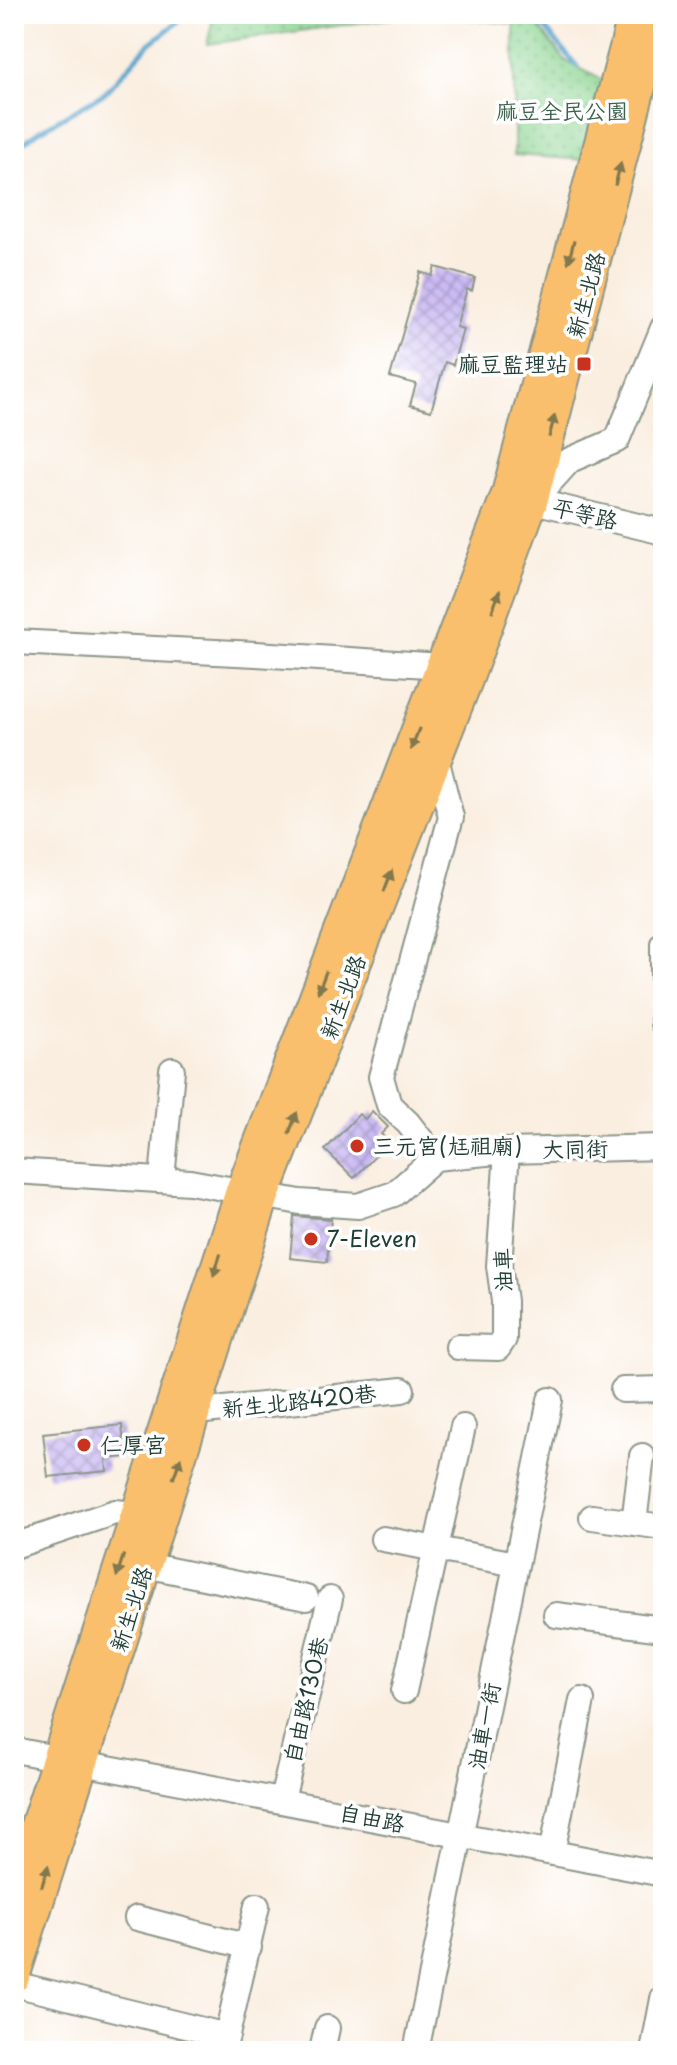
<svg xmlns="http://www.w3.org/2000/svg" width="677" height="2065" font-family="'Playpen Sans','LXGW WenKai TC',sans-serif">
	<defs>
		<pattern id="park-dots" width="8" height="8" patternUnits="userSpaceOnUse" patternTransform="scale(2)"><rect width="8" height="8" fill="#89d38f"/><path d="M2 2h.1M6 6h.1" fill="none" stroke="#6fac76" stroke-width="1.8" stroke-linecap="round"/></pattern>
		<pattern id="building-cross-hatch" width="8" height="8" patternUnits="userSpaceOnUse" patternTransform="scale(2)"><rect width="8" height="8" fill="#cab9f4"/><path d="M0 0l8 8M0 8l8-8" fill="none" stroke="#a398c6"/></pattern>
	</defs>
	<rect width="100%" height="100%" fill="#fff"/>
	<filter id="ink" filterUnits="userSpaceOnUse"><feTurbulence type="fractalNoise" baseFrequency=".0125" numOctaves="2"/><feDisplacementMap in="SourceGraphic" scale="16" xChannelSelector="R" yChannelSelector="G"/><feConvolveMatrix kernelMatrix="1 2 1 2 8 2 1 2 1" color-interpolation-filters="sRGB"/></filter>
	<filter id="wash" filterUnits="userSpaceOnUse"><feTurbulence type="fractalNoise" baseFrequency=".006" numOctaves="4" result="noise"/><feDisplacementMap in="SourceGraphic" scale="32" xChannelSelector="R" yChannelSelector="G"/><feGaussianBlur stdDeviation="1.8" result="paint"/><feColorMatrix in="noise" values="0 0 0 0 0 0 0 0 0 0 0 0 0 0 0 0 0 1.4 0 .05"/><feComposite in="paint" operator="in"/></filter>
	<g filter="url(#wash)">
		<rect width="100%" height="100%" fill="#faeee0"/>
		<path fill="url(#park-dots)" stroke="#548862" stroke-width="2" d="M 214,14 L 528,14 L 566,61 L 627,93 L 601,161 L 514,155 L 514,24 L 422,14 L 207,44 Z"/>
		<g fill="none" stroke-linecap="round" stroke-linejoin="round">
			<path stroke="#52a3cc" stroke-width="5" d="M 533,14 L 577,66
				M 14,150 L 39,131 L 105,93 L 147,46 L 188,14"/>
		</g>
		<g id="blocks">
			<path fill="url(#building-cross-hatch)" d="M 435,267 L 475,278 L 472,291 L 467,289 L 456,327 L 463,329 L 453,365 L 445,362 L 431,411 L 410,405 L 416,384 L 390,377 L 420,272 L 432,276 Z
				M 372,1111 L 388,1127 L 381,1134 L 389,1142 L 354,1178 L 325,1150 L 359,1114 L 365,1119 Z
				M 294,1216 L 331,1219 L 327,1262 L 290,1258 Z
				M 122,1425 L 125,1457 L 106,1459 L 107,1471 L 48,1477 L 43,1433 Z"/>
		</g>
	</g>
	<g filter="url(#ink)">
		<use href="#blocks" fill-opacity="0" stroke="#8c968a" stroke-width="2"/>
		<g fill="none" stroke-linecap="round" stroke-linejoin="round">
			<defs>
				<path id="minor" d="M 521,498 L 663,532
					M 534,500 L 570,460 L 617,440 L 663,328
					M 14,642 L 256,654 L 443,666 L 458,671
					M 663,944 L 663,1023
					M 435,1158 L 408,1123 L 389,1105 L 381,1077 L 451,817 L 436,758
					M 14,1171 L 190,1182 L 300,1202 L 358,1206 L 394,1194 L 435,1158 L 507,1151 L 663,1147
					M 162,1179 L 172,1070
					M 458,1347 L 498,1348 L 504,1339 L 504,1301 L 499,1266 L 507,1151
					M 623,1390 L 663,1389
					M 196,1412 L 402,1390
					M 592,1517 L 663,1527
					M 634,1523 L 642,1456
					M 383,1539 L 516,1564
					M 14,1546 L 115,1512 L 136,1514 L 153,1518
					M 145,1565 L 306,1598
					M 556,1615 L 663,1629
					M 404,1691 L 463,1427
					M 14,1750 L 663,1874
					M 282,1800 L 330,1599
					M 552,1853 L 582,1700
					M 137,1918 L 249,1947
					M 14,1984 L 227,2036
					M 224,2048 L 257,1906
					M 322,2051 L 327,2028
					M 416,2051 L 550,1400
					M 653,2051 L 663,1999"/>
				<path id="major" d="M 14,1893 L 241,1191 L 507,494 L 634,14
					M 14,1977 L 264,1196 L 469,675 L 532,502 L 659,14"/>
			</defs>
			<use href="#minor" stroke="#8c968a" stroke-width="28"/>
			<use href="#major" stroke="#8c968a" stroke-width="34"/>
			<use href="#minor" stroke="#fff" stroke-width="24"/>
			<use href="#major" stroke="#f9bf6d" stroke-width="30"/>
		</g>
		<defs><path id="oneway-solid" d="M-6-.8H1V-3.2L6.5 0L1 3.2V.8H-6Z" transform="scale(2)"/></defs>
		<g fill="#81784e">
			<use href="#oneway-solid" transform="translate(618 174) rotate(-75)"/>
			<use href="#oneway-solid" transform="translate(571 252) rotate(105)"/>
			<use href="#oneway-solid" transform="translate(552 426) rotate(-75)"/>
			<use href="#oneway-solid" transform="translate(496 601) rotate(-70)"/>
			<use href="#oneway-solid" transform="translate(415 739) rotate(111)"/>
			<use href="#oneway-solid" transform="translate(388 881) rotate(-69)"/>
			<use href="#oneway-solid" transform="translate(322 982) rotate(111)"/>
			<use href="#oneway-solid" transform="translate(293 1123) rotate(-69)"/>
			<use href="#oneway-solid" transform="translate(217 1265) rotate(108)"/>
			<use href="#oneway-solid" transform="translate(177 1468) rotate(-71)"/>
			<use href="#oneway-solid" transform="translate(120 1566) rotate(108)"/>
			<use href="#oneway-solid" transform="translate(45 1876) rotate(-73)"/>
		</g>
	</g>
	<g fill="#c8321e" stroke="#fff" stroke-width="3">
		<rect x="576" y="356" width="16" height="16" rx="4"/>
		<circle cx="357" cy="1146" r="8"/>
		<circle cx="311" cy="1239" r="8"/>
		<circle cx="84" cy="1445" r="8"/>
	</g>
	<g text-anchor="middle" stroke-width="7" stroke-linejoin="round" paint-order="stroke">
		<g font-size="22" fill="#3a624b" stroke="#fff">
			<text x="562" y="119">麻豆全民公園</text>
		</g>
		<g font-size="22" fill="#1f3d34" stroke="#fff">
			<text transform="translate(586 295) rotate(-75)" y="8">新生北路</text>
			<text transform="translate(585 514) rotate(13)" y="8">平等路</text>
			<text transform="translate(343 997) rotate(-69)" y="8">新生北路</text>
			<text transform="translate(575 1149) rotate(-1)" y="8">大同街</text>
			<text transform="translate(503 1270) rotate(-91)" y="8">油車</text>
			<text transform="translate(299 1401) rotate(-6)" y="8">新生北路420巷</text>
			<text transform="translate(131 1609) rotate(-72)" y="8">新生北路</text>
			<text transform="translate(306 1700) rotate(-77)" y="8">自由路130巷</text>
			<text transform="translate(484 1726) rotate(-79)" y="8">油車一街</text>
			<text transform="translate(372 1818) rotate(11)" y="8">自由路</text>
		</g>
		<g font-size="22" fill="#1f3d34" stroke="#fff" text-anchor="start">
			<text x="568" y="372" text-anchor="end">麻豆監理站</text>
			<text x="373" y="1154">三元宮(尪祖廟)</text>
			<text x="327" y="1247">7-Eleven</text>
			<text x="100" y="1453">仁厚宮</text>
		</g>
	</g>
	<rect width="677" height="2065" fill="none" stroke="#fff" stroke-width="48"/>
</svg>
